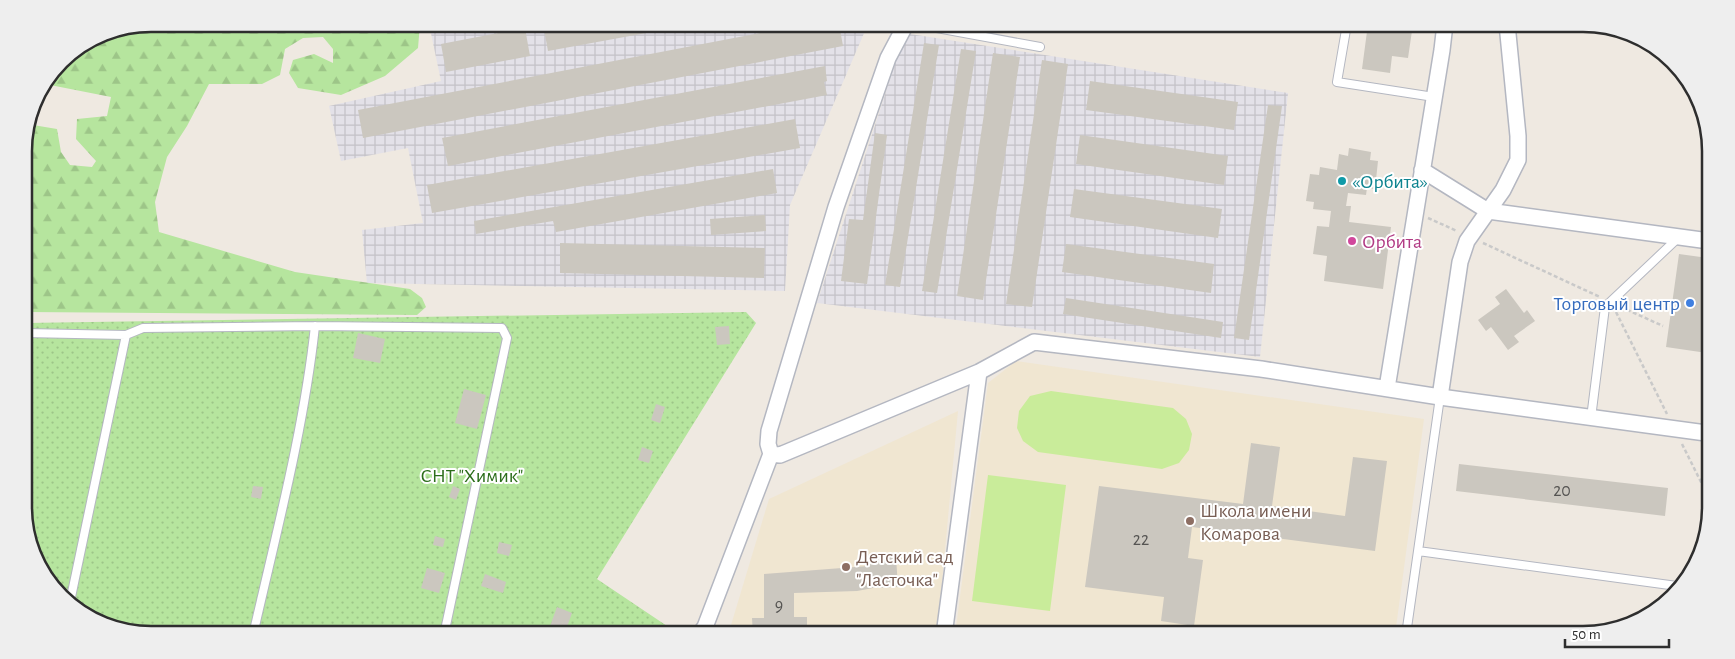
<svg xmlns="http://www.w3.org/2000/svg" width="1735" height="659" font-family="'Alegreya Sans',sans-serif">
	<defs>
		<pattern id="industrial-grid" width="8" height="8" patternUnits="userSpaceOnUse" patternTransform="scale(1.25)"><rect width="8" height="8" fill="#e3e1e8"/><path d="M0 4h8M4 0v8" fill="none" stroke="#c3c1c7"/></pattern>
		<pattern id="forest-firs" width="22" height="20" patternUnits="userSpaceOnUse" patternTransform="scale(1.25)"><rect width="22" height="20" fill="#b6e59e"/><path d="M5 1l3.5 6h-7zM16 11l3.5 6h-7z" fill="#9dc588"/></pattern>
		<pattern id="park-dots" width="8" height="8" patternUnits="userSpaceOnUse" patternTransform="scale(1.25)"><rect width="8" height="8" fill="#b6e59e"/><path d="M2 2h.1M6 6h.1" fill="none" stroke="#9dc588" stroke-width="1.8" stroke-linecap="round"/></pattern>
	</defs>
	<rect width="100%" height="100%" fill="#efe9e1"/>
	<path fill="url(#industrial-grid)" d="M 429,24 L 868,24 L 790,205 L 785,291 L 367,283 L 362,230 L 423,223 L 408,148 L 341,161 L 329,106 L 441,81 Z
		M 910,34 L 1288,93 L 1260,357 L 817,303 L 896,61 Z"/>
	<path fill="#f0e6d1" d="M 1016,361 L 1424,419 L 1395,635 L 1319,626 L 1317,635 L 955,635 L 988,383 Z
		M 958,411 L 937,635 L 728,635 L 769,499 Z"/>
	<path fill="url(#forest-firs)" d="M 151,24 L 420,24 L 418,48 L 385,76 L 341,95 L 298,88 L 289,73 L 293,60 L 314,54 L 333,63 L 333,49 L 323,37 L 303,38 L 285,49 L 280,75 L 262,84 L 209,84 L 187,126 L 167,157 L 155,202 L 159,232 L 295,272 L 410,289 L 422,298 L 426,307 L 417,315 L 25,312 L 24,143 L 31,116 L 34,117 L 33,125 L 57,129 L 61,152 L 70,165 L 92,167 L 96,161 L 76,139 L 77,119 L 107,116 L 111,97 L 45,84 L 67,56 L 103,33 Z"/>
	<path fill="url(#park-dots)" d="M 746,312 L 756,323 L 597,579 L 673,630 L 675,635 L 151,635 L 111,629 L 56,592 L 26,532 L 25,323 Z"/>
	<path fill="#c9ec9a" d="M 1051,391 L 1173,408 L 1186,419 L 1192,434 L 1189,450 L 1179,463 L 1162,469 L 1038,452 L 1023,441 L 1017,428 L 1019,411 L 1030,396 Z
		M 988,475 L 1066,485 L 1050,611 L 972,601 Z"/>
	<path fill="#cbc7bf" d="M 543,24 L 690,24 L 690,25 L 548,51 Z
		M 807,24 L 839,24 L 843,46 L 363,138 L 358,110 Z
		M 992,24 L 1009,24 L 1008,29 Z
		M 1368,24 L 1413,24 L 1408,58 L 1392,56 L 1390,73 L 1362,69 Z
		M 525,28 L 530,56 L 446,72 L 441,44 Z
		M 924,43 L 939,45 L 900,287 L 885,285 Z
		M 961,49 L 976,51 L 937,293 L 922,291 Z
		M 993,53 L 1020,57 L 983,300 L 957,296 Z
		M 1042,60 L 1068,64 L 1032,307 L 1006,304 Z
		M 825,66 L 827,81 L 824,82 L 827,95 L 448,166 L 442,138 Z
		M 1090,81 L 1238,102 L 1234,130 L 1086,110 Z
		M 1268,105 L 1282,106 L 1249,340 L 1234,338 Z
		M 795,119 L 800,148 L 432,213 L 427,185 Z
		M 875,133 L 887,135 L 867,284 L 841,281 L 849,219 L 863,220 Z
		M 1080,135 L 1228,156 L 1224,185 L 1076,164 Z
		M 1349,148 L 1371,152 L 1370,160 L 1378,161 L 1375,189 L 1367,188 L 1366,195 L 1348,193 L 1346,206 L 1351,206 L 1349,222 L 1391,227 L 1383,289 L 1324,281 L 1327,256 L 1313,254 L 1317,226 L 1329,227 L 1331,211 L 1313,209 L 1314,202 L 1306,201 L 1310,174 L 1319,175 L 1320,167 L 1337,170 L 1339,154 L 1348,156 Z
		M 773,169 L 777,193 L 556,232 L 553,221 L 476,234 L 474,221 Z
		M 1074,189 L 1222,209 L 1218,238 L 1070,217 Z
		M 765,215 L 766,231 L 711,235 L 710,219 Z
		M 560,243 L 765,248 L 764,278 L 560,273 Z
		M 1066,244 L 1214,264 L 1211,293 L 1062,272 Z
		M 1679,254 L 1708,258 L 1707,353 L 1666,347 Z
		M 1506,289 L 1524,313 L 1527,310 L 1535,321 L 1514,336 L 1519,342 L 1508,350 L 1491,327 L 1486,331 L 1478,320 L 1500,304 L 1495,297 Z
		M 1066,298 L 1223,322 L 1221,338 L 1063,314 Z
		M 729,326 L 730,344 L 717,345 L 715,327 Z
		M 358,333 L 385,339 L 380,363 L 353,358 Z
		M 464,389 L 486,395 L 477,429 L 455,423 Z
		M 656,404 L 665,407 L 660,423 L 651,420 Z
		M 1251,443 L 1280,447 L 1272,506 L 1345,516 L 1353,457 L 1387,461 L 1375,551 L 1192,527 L 1188,558 L 1203,560 L 1194,626 L 1161,621 L 1164,597 L 1085,587 L 1099,486 L 1243,504 Z
		M 642,447 L 653,451 L 649,463 L 638,460 Z
		M 1459,464 L 1668,488 L 1665,516 L 1456,491 Z
		M 253,486 L 263,487 L 261,499 L 251,497 Z
		M 453,486 L 460,489 L 456,500 L 449,497 Z
		M 435,536 L 445,539 L 443,547 L 433,545 Z
		M 499,542 L 512,545 L 509,556 L 497,553 Z
		M 896,557 L 898,587 L 873,588 L 857,591 L 794,593 L 794,617 L 807,617 L 807,635 L 753,635 L 752,618 L 764,618 L 764,574 L 868,566 L 868,558 Z
		M 427,568 L 445,573 L 439,593 L 421,588 Z
		M 485,574 L 506,582 L 503,593 L 481,586 Z
		M 557,607 L 572,613 L 564,635 L 549,629 Z"/>
	<g fill="none" stroke-linecap="round" stroke-linejoin="round">
		<defs>
			<path id="lane" d="M 915,24 L 1040,47
				M 1347,24 L 1337,82 L 1434,97
				M 25,333 L 126,335
				M 1591,418 L 1605,307 L 1679,237
				M 1418,551 L 1677,586
				M 70,602 L 126,335 L 143,328 L 315,326 L 502,328 L 507,338 L 444,635
				M 253,635 C 276,534 304,429 315,326
				M 1406,635 L 1440,397"/>
			<path id="street" d="M 1422,170 L 1488,211 L 1709,241
				M 1387,388 L 1442,50 L 1445,24
				M 1440,397 L 1460,262 L 1467,241 L 1503,190 L 1518,160 L 1518,136 L 1507,24
				M 771,454 L 780,455 L 979,372 L 1034,342 L 1261,369 L 1440,397 L 1706,433
				M 699,635 L 705,627 L 771,454 L 768,444 L 769,431 L 836,207 L 888,58 L 906,24
				M 944,635 L 979,372"/>
		</defs>
		<use href="#lane" stroke="#b4b7c1" stroke-width="10"/>
		<use href="#street" stroke="#b4b7c1" stroke-width="18"/>
		<path stroke="#c9c9c9" stroke-width="2.5" stroke-dasharray="4 2.5" stroke-linecap="butt" d="M 1428,218 L 1457,231
			M 1483,243 L 1600,297
			M 1621,307 L 1663,326
			M 1616,312 L 1667,414
			M 1682,444 L 1705,490"/>
		<use href="#lane" stroke="#fff" stroke-width="8"/>
		<use href="#street" stroke="#fff" stroke-width="15"/>
	</g>
	<circle fill="#0f9aa8" stroke="#fff" stroke-width="2" cx="1342" cy="181" r="5"/>
	<circle fill="#d1479c" stroke="#fff" stroke-width="2" cx="1352" cy="241" r="5"/>
	<circle fill="#3f7fe0" stroke="#fff" stroke-width="2" cx="1690" cy="303" r="5"/>
	<g fill="#8d6e63" stroke="#fff" stroke-width="2">
		<circle cx="1190" cy="521" r="5"/>
		<circle cx="846" cy="567" r="5"/>
	</g>
	<g text-anchor="middle" stroke-width="4" stroke-linejoin="round" paint-order="stroke">
		<g font-size="18" fill="#555452">
			<text x="1562" y="496">20</text>
			<text x="1141" y="545">22</text>
			<text x="779" y="611">9</text>
		</g>
		<g font-size="20" fill="#0d838f" stroke="#fff" text-anchor="start">
			<text x="1352" y="188">«Орбита»</text>
		</g>
		<g font-size="20" fill="#b23c85" stroke="#fff" text-anchor="start">
			<text x="1362" y="248">Орбита</text>
		</g>
		<g font-size="20" fill="#366cbe" stroke="#fff" text-anchor="end">
			<text x="1680" y="310">Торговый центр</text>
		</g>
		<g font-size="20" fill="#2c6e1b" stroke="#fff">
			<text x="472" y="482">СНТ "Химик"</text>
		</g>
		<g font-size="20" fill="#785e54" stroke="#fff" text-anchor="start">
			<text x="1200" y="517">Школа имени<tspan x="1200" dy="23">Комарова</tspan></text>
			<text x="856" y="563">Детский сад<tspan x="856" dy="23">"Ласточка"</tspan></text>
		</g>
	</g>
	<path d="M0 0H1735V659H0ZM151 32H1583A119 119 0 0 1 1702 151V507A119 119 0 0 1 1583 626H151A119 119 0 0 1 32 507V151A119 119 0 0 1 151 32Z" fill="#eee" fill-rule="evenodd"/>
	<path fill="none" stroke="#2e2e2e" stroke-width="2.5" d="M151 32H1583A119 119 0 0 1 1702 151V507A119 119 0 0 1 1583 626H151A119 119 0 0 1 32 507V151A119 119 0 0 1 151 32Z"/>
	<path d="M1565 639v8h104v-8" fill="none" stroke="#2e2e2e" stroke-width="2.5"/>
	<text x="1572" y="639" font-size="15" fill="#2e2e2e" stroke="#ffffff" stroke-width="4" paint-order="stroke">50 m</text>
</svg>
